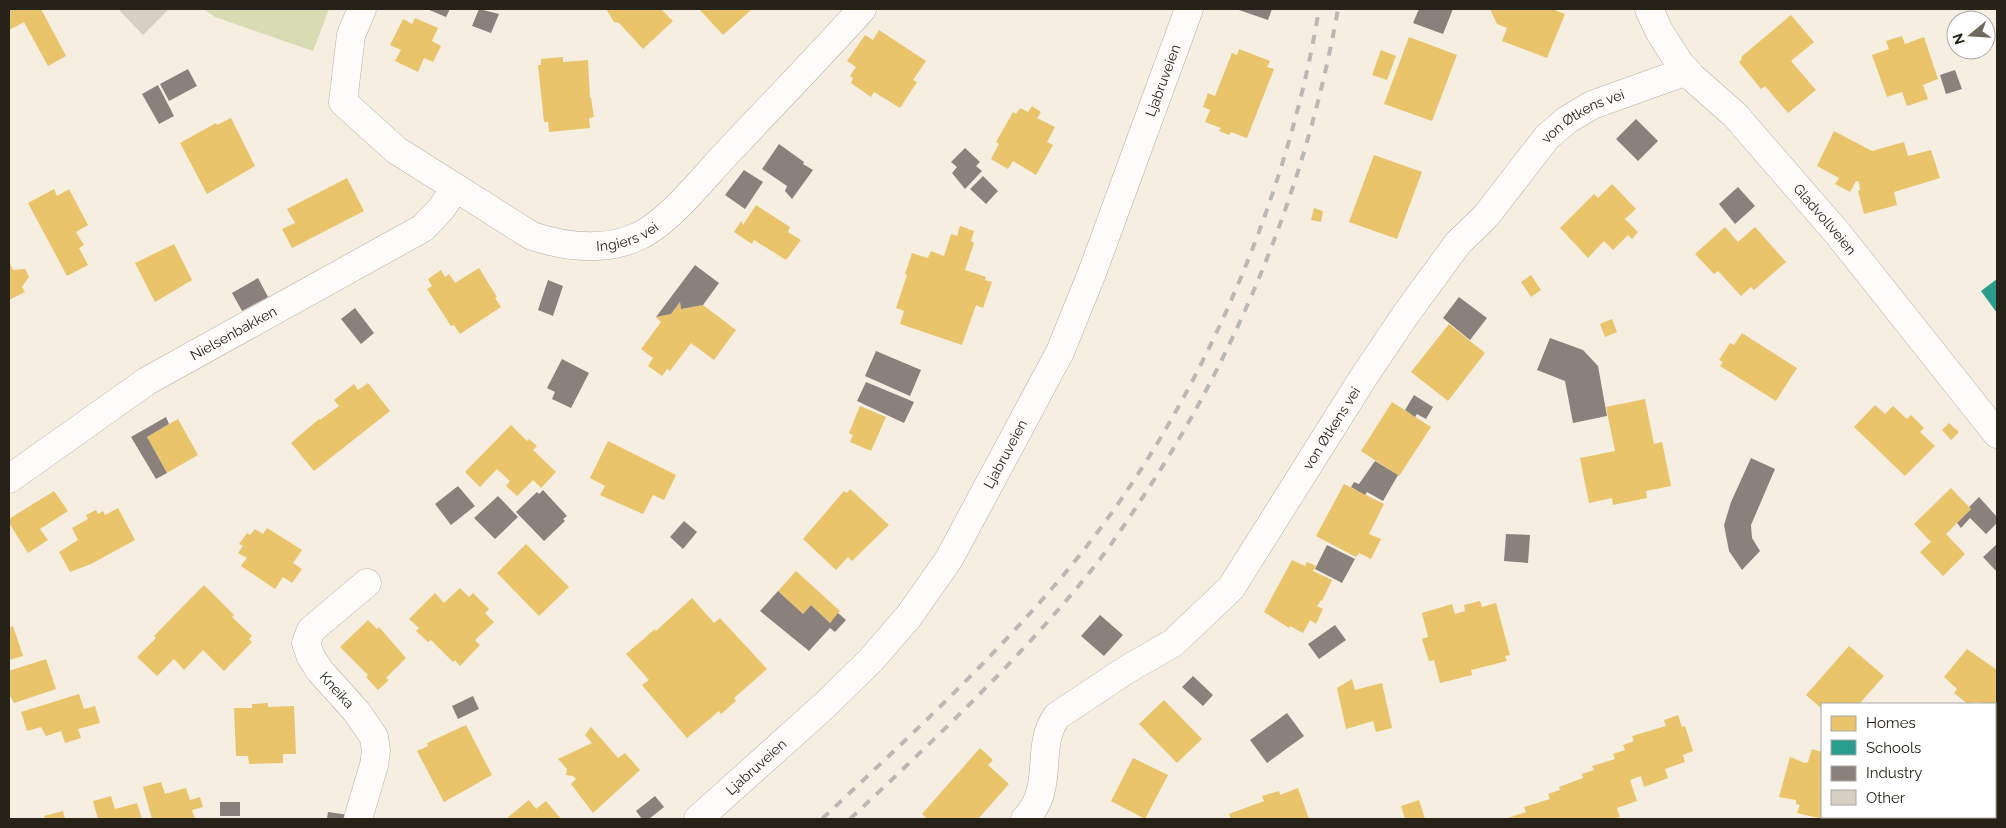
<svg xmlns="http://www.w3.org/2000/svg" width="2006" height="828" font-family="Raleway,sans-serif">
	<rect width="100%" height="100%" fill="#f6eee0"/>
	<path fill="#d8dcb3" d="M 203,9 L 329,9 L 313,51 L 215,17 Z"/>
	<path fill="#e9c46a" d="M 9,9 L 41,9 L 66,56 L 48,66 L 24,22 L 9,30 Z
		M 606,9 L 661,9 L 673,21 L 643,49 L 619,23 L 614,22 Z
		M 699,9 L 752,9 L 723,35 Z
		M 1490,9 L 1552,9 L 1565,14 L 1547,58 L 1502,41 L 1507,28 L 1497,24 Z
		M 1791,15 L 1814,42 L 1791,61 L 1816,90 L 1788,113 L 1765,86 L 1761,89 L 1739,62 L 1742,59 L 1741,57 Z
		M 415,18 L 438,28 L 432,41 L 441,46 L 433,62 L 424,58 L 418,72 L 395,61 L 401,50 L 390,45 L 403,19 L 412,24 Z
		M 879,30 L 926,61 L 913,80 L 917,82 L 900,108 L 874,92 L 871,97 L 851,83 L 853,78 L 850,76 L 856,67 L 847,61 L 865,35 L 873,40 Z
		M 1902,36 L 1905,44 L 1924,37 L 1938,79 L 1923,85 L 1928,99 L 1907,106 L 1902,92 L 1887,97 L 1872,55 L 1889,49 L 1886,41 Z
		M 1409,37 L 1457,55 L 1432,121 L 1384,104 Z
		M 1239,49 L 1270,61 L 1267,67 L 1274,69 L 1247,138 L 1231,132 L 1229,135 L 1219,131 L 1221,128 L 1205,122 L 1210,110 L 1203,107 L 1208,93 L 1215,96 L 1232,53 L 1237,55 Z
		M 1381,50 L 1396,56 L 1387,80 L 1372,75 Z
		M 563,57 L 563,62 L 588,60 L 590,98 L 591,98 L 594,117 L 589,118 L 590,128 L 549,132 L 548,122 L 544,122 L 538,65 L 541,65 L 541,59 Z
		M 1032,106 L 1041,112 L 1037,118 L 1055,127 L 1047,142 L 1053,145 L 1036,175 L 1013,161 L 1008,169 L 991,159 L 999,144 L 996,142 L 1013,112 L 1016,114 L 1020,108 L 1028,112 Z
		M 231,118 L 255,166 L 207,194 L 180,143 L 216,123 L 217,125 Z
		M 1834,131 L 1872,151 L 1904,142 L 1908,156 L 1931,150 L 1940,178 L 1894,192 L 1897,205 L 1864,214 L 1858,191 L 1860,190 L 1859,182 L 1856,181 L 1850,192 L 1835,184 L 1839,178 L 1817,166 Z
		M 1374,155 L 1422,172 L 1397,239 L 1349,222 Z
		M 347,178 L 364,211 L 292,248 L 282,229 L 295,223 L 287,209 Z
		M 1612,184 L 1636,209 L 1625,219 L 1638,232 L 1632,239 L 1628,235 L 1613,250 L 1604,241 L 1588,258 L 1560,228 L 1594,194 L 1598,198 Z
		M 54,189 L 57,196 L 69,189 L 88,225 L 76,232 L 84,245 L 79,248 L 88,265 L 67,276 L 28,203 Z
		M 756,205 L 790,227 L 788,232 L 801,240 L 786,260 L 754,240 L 752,244 L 734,232 L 741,221 L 743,225 Z
		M 1314,208 L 1323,211 L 1321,222 L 1311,220 Z
		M 960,226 L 974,231 L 971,241 L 974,243 L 965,270 L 986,277 L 985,280 L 992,282 L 983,308 L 976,305 L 962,345 L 900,324 L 904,311 L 896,308 L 907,275 L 905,274 L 912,253 L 928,258 L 931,251 L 944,256 L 951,234 L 957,236 Z
		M 1725,227 L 1738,242 L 1755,227 L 1786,262 L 1754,290 L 1751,287 L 1741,296 L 1718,271 L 1714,274 L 1695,254 Z
		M 174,244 L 192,280 L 155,302 L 135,263 Z
		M 9,262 L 13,270 L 25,269 L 29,277 L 22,287 L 25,292 L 9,300 Z
		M 479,268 L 497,297 L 495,298 L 501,307 L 460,334 L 454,325 L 451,326 L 427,289 L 432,286 L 428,279 L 441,270 L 445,277 L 449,274 L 455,283 Z
		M 1531,275 L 1541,290 L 1531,297 L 1521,282 Z
		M 680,302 L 681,309 L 703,305 L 736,330 L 714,360 L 691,343 L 670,371 L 667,369 L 662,376 L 648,366 L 653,358 L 641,349 L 661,322 L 656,317 L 671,314 Z
		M 1612,319 L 1617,332 L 1605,337 L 1600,324 Z
		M 1449,324 L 1485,353 L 1448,401 L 1411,372 Z
		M 1742,333 L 1797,368 L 1776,401 L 1720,366 L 1723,362 L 1719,360 L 1730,343 L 1734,345 Z
		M 368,383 L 390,411 L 314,471 L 291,443 L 319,419 L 320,420 L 339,406 L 334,400 L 354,384 L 358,390 Z
		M 1645,399 L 1654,444 L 1662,442 L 1671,486 L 1646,491 L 1647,498 L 1613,505 L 1612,498 L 1589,503 L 1580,458 L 1615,451 L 1606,407 Z
		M 1392,402 L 1431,427 L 1399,476 L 1361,451 Z
		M 1875,405 L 1885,414 L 1893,406 L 1907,419 L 1911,415 L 1924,428 L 1920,432 L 1935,446 L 1905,476 L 1854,427 Z
		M 860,406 L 886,417 L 871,451 L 850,442 L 853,435 L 849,433 Z
		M 178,419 L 198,455 L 167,473 L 147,437 Z
		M 1949,423 L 1959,432 L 1951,440 L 1942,430 Z
		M 511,425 L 527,441 L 529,439 L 537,446 L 533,450 L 556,472 L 541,488 L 533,480 L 517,496 L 506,486 L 510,481 L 497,469 L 480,487 L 465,472 Z
		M 608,441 L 676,475 L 664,500 L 653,495 L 643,514 L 600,495 L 605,486 L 590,478 Z
		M 1344,484 L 1384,504 L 1369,534 L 1381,539 L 1371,559 L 1359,553 L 1356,557 L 1316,536 Z
		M 1951,488 L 1971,509 L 1946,534 L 1965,554 L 1943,576 L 1920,552 L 1931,542 L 1914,524 Z
		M 850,489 L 889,525 L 852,561 L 848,557 L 836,570 L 803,539 L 844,491 L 847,493 Z
		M 54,491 L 68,511 L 40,529 L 48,540 L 28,553 L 9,523 L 9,519 Z
		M 118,508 L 135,540 L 91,564 L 70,572 L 59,552 L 78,540 L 72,528 L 88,519 L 86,515 L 96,510 L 98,514 L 103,511 L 105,515 Z
		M 267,528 L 302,550 L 293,563 L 302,569 L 292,583 L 283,577 L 275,589 L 241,566 L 247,558 L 238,553 L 243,546 L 239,544 L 247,533 L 250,535 L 255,529 L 263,534 Z
		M 526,544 L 569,587 L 539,616 L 497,573 Z
		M 1292,560 L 1305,566 L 1307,562 L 1316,566 L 1313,571 L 1332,580 L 1322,601 L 1321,600 L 1317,606 L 1323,609 L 1316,624 L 1310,620 L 1303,633 L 1290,626 L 1289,628 L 1264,612 Z
		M 796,571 L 840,611 L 830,623 L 811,605 L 803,614 L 778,591 Z
		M 204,585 L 234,615 L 232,617 L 252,636 L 249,639 L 252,642 L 224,671 L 203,650 L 184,670 L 174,659 L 157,676 L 137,657 L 156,638 L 154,636 Z
		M 460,588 L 469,597 L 473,593 L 489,609 L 485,613 L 494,622 L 475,640 L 480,645 L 460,666 L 455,660 L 453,662 L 431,640 L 428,642 L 416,631 L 419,628 L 409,619 L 435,593 L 444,603 Z
		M 692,598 L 714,623 L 720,618 L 767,669 L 734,698 L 736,701 L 721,714 L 719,711 L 687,738 L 642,685 L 649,680 L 626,654 L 655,629 L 656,631 Z
		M 1480,601 L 1482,607 L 1496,603 L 1510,655 L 1505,656 L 1507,661 L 1471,670 L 1472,675 L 1440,683 L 1434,660 L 1429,661 L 1422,639 L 1428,637 L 1422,613 L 1452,604 L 1455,614 L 1465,611 L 1464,605 Z
		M 368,620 L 377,629 L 379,627 L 406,658 L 386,678 L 389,680 L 378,690 L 366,677 L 368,675 L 340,647 Z
		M 13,626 L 23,656 L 9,660 L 9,628 Z
		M 1849,646 L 1884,676 L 1859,704 L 1822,704 L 1822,709 L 1806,695 Z
		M 1967,649 L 1997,670 L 1997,701 L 1995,704 L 1974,702 L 1968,704 L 1954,693 L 1957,689 L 1944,677 Z
		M 46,659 L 56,689 L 14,703 L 9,694 L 9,671 Z
		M 1352,679 L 1355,690 L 1382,683 L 1392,728 L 1376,732 L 1373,721 L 1346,729 L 1337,688 Z
		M 79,694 L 84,709 L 95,706 L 100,723 L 78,729 L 81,738 L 65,743 L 61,731 L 46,736 L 41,727 L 27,731 L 21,712 Z
		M 1164,700 L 1202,739 L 1177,763 L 1139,724 Z
		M 268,703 L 268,707 L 294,706 L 296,754 L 283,754 L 283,763 L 249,764 L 248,756 L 236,756 L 234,708 L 252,708 L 252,704 Z
		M 1678,715 L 1682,727 L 1685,726 L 1693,751 L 1683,755 L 1685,762 L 1665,769 L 1668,778 L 1644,787 L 1641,776 L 1630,780 L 1637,801 L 1617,808 L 1620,817 L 1613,819 L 1505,819 L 1526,812 L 1524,807 L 1550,799 L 1548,794 L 1560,790 L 1559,787 L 1583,778 L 1582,774 L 1594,770 L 1592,766 L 1615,759 L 1613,754 L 1625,750 L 1623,745 L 1634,741 L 1632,736 L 1666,726 L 1664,720 Z
		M 466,725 L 492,775 L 444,802 L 417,751 L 428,746 L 427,743 Z
		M 591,727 L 618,758 L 625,753 L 640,770 L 593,813 L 571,784 L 576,779 L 573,776 L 566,775 L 567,769 L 558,759 L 592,743 L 585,735 Z
		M 980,748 L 993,760 L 988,765 L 1009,784 L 978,819 L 927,819 L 922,814 Z
		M 1812,749 L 1822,752 L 1823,819 L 1797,813 L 1800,805 L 1796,804 L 1796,800 L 1779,797 L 1790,757 L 1805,763 L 1808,762 Z
		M 1133,758 L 1168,775 L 1145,819 L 1111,801 Z
		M 161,782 L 165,794 L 186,788 L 190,800 L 200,797 L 203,807 L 192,810 L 195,819 L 152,819 L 143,787 Z
		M 1298,788 L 1309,819 L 1231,819 L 1229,814 L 1264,801 L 1262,796 L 1279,791 L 1280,795 Z
		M 111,796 L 115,809 L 137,803 L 142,819 L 98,819 L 93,801 Z
		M 529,800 L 536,809 L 546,801 L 561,819 L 506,819 Z
		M 1419,800 L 1425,819 L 1405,819 L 1401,806 Z
		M 63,811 L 65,819 L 45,819 L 44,816 Z"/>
	<path fill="#2a9d8f" d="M 1997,279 L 1997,313 L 1981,291 Z"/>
	<path fill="#8a817c" d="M 427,9 L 450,9 L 446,17 Z
		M 479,9 L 499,14 L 491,33 L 472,26 Z
		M 1236,9 L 1272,9 L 1268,20 Z
		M 1419,9 L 1453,9 L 1443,34 L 1413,23 Z
		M 188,69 L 197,86 L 169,101 L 160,84 Z
		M 1955,70 L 1962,89 L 1946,94 L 1940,75 Z
		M 158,85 L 174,116 L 159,124 L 142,94 Z
		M 1636,119 L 1658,141 L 1638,161 L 1616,139 Z
		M 779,144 L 804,162 L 803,164 L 813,170 L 792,199 L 785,191 L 787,186 L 762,169 Z
		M 965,148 L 980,162 L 976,166 L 982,171 L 965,189 L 952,173 L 957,167 L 951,162 Z
		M 744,170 L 763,182 L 745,209 L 725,195 Z
		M 983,176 L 998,191 L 986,204 L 970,189 Z
		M 1738,187 L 1755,206 L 1735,224 L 1719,204 Z
		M 695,265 L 719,283 L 703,305 L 681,309 L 680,302 L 671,314 L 656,317 Z
		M 258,278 L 268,297 L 242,311 L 232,293 Z
		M 548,280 L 563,286 L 553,316 L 538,310 Z
		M 1459,297 L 1487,318 L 1470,340 L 1443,318 Z
		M 355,308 L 374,333 L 361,344 L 341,319 Z
		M 1550,338 L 1583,350 L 1598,366 L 1607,416 L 1573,423 L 1565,381 L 1537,370 Z
		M 876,351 L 921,370 L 910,396 L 865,376 Z
		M 562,359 L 589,373 L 571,408 L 552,399 L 555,392 L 547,388 Z
		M 866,382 L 914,402 L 904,423 L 857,401 Z
		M 1414,395 L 1433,407 L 1426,419 L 1417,414 L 1415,417 L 1405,410 Z
		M 166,417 L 169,424 L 147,437 L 167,473 L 156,479 L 131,437 Z
		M 1751,458 L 1775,469 L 1751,525 L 1752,538 L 1760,551 L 1742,570 L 1729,551 L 1724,525 L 1731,502 Z
		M 1375,461 L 1398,475 L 1383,501 L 1367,492 L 1365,495 L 1351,487 L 1354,482 L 1359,484 Z
		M 458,486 L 475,506 L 451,525 L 435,504 Z
		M 543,490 L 567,516 L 563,519 L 565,521 L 544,541 L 516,512 L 537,492 L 539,494 Z
		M 498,496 L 518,517 L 495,539 L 474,518 Z
		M 1979,497 L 1997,517 L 1997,523 L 1986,534 L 1970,518 L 1961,528 L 1957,523 L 1971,509 L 1969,507 Z
		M 684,521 L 697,532 L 683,549 L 670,537 Z
		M 1506,534 L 1530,535 L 1528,563 L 1504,561 Z
		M 1997,544 L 1997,572 L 1983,557 Z
		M 1327,545 L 1355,559 L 1342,583 L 1315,569 Z
		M 778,591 L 803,614 L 811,605 L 830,623 L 838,613 L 846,620 L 835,632 L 830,628 L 809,651 L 760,611 Z
		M 1100,615 L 1123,635 L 1104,656 L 1081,636 Z
		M 1335,625 L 1346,640 L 1319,659 L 1308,644 Z
		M 1193,676 L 1213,695 L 1203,706 L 1182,687 Z
		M 473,696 L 479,709 L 458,719 L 452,706 Z
		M 1287,713 L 1304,736 L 1267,763 L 1250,740 Z
		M 655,796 L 664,807 L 649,819 L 642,819 L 636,811 Z
		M 220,802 L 240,802 L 240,816 L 220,816 Z
		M 328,812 L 349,815 L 348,819 L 327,819 Z"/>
	<path fill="#d6cfc4" d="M 122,9 L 169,9 L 143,35 L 120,11 Z"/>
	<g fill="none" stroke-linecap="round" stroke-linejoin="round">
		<defs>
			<g id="minor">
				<path id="s1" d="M 362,9 L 351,35 L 343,102 L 396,150 L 532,236 C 566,247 605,252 639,236 C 669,222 704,177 727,153 C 772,105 818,58 862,9"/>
				<path id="s2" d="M 1649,9 L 1659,31 L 1680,64 L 1693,78 L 1735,115 L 1839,235 L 1997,434"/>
				<path id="s3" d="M 9,479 L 147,381 L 423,228 L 441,209 L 455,189"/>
				<path d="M 1995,813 L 1997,812"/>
				<path d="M 358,819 L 374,765 L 376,751 L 374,737 L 356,711 L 320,671 L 311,657 L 306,643 L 311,630 L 367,583"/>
				<path id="s4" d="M 698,819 L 825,705 L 871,660 L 909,616 L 949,559 L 1060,352 L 1092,273 L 1189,9"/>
				<path id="s5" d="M 1025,819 C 1056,788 1034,747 1057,716 L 1126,670 L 1173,643 L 1231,588 L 1363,378 L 1406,314 L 1458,243 L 1486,216 L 1547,137 L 1567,120 L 1592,105 L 1687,71"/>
				<path d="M 1963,819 L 1969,817"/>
			</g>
		</defs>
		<use href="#minor" stroke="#b5afa4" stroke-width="29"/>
		<use href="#minor" stroke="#fefcfa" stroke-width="28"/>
		<path stroke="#bab8b5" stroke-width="4" stroke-dasharray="9 9" stroke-linecap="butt" d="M 822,819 C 910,736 998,655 1075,561 C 1197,411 1288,200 1319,9
			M 850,819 C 934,740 1017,662 1090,572 C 1115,541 1137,506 1159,472 C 1247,331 1309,173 1338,9"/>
	</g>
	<g text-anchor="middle" stroke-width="5" stroke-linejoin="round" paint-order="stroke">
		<g font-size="14" fill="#262218" stroke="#fff">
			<text dy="5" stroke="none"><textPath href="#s4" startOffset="888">Ljabruveien</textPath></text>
			<text dy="5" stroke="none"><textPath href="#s5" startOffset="921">von Øtkens vei</textPath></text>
			<text dy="5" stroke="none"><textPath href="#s2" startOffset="276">Gladvollveien</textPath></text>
			<text dy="5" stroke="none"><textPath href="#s1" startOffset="426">Ingiers vei</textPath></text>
			<text dy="5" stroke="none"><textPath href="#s3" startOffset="268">Nielsenbakken</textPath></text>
			<text dy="5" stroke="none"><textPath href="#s5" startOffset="516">von Øtkens vei</textPath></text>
			<text dy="5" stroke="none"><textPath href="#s4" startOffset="482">Ljabruveien</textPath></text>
			<text transform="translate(337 690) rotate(48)" y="5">Kneika</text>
			<text dy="5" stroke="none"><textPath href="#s4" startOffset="78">Ljabruveien</textPath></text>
		</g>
	</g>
	<rect width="2006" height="828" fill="none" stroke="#262218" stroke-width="20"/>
	<rect x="1821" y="703" width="175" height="115" fill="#ffffff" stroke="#a8a7a3"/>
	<rect x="1831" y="716" width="25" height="15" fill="#e9c46a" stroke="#a8a7a3"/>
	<text x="1866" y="728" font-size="15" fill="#262218">Homes</text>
	<rect x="1831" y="740" width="25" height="15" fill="#2a9d8f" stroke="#a8a7a3"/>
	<text x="1866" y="753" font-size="15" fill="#262218">Schools</text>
	<rect x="1831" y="766" width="25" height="15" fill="#8a817c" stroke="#a8a7a3"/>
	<text x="1866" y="778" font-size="15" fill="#262218">Industry</text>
	<rect x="1831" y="790" width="25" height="15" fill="#d6cfc4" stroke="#a8a7a3"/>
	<text x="1866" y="803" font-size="15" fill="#262218">Other</text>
	<g transform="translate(1971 35) rotate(252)"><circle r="24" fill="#ffffff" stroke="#a8a7a3"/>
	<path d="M0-4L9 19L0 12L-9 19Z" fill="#6f695e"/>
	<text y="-8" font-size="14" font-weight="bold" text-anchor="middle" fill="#262218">N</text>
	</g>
</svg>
